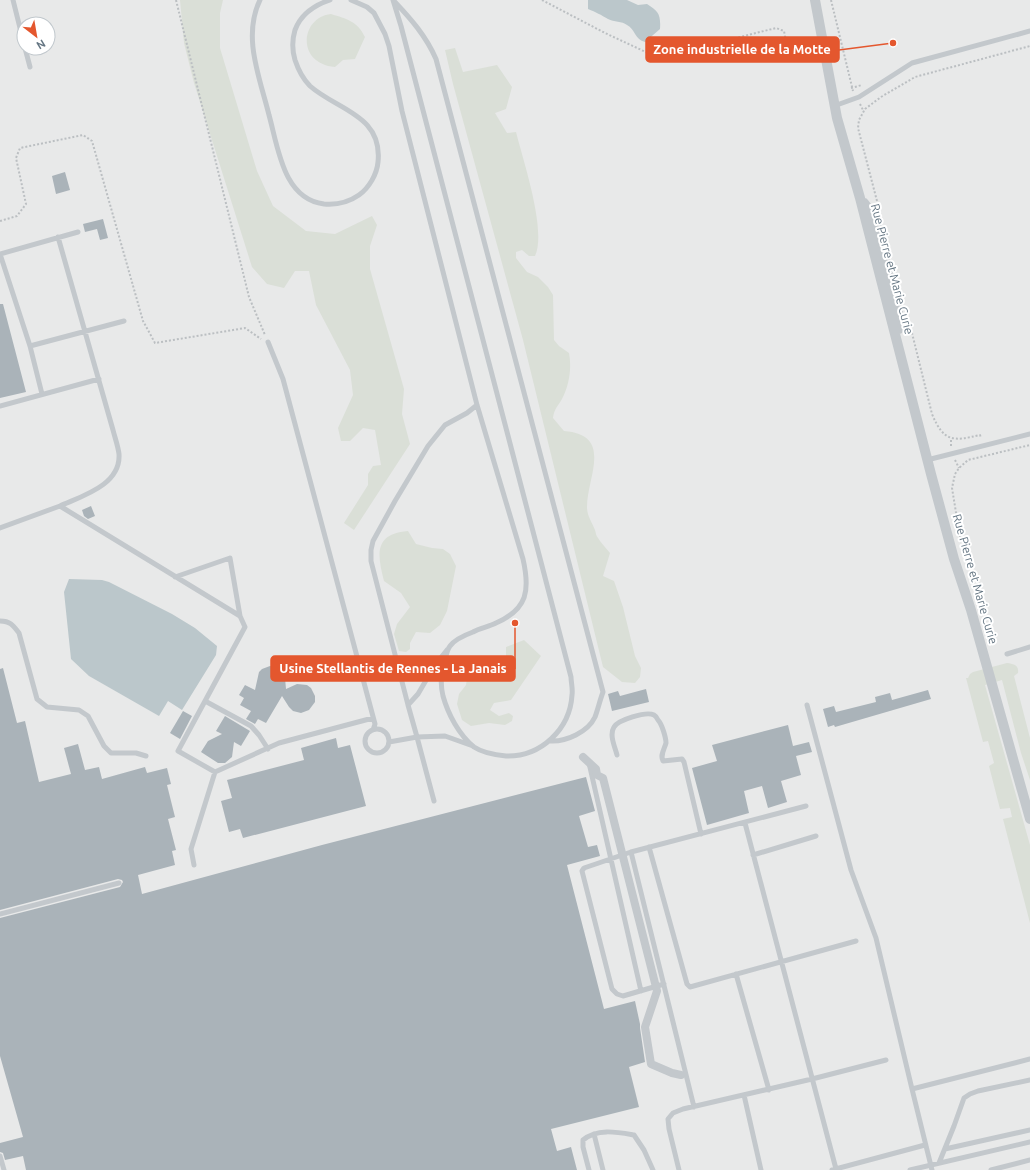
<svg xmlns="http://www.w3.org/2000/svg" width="1030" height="1170" font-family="Ubuntu,sans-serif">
	<rect width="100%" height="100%" fill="#fafaf8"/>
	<path fill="#e8e9e9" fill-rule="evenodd" d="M 0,0 L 1030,0 L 1030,1170 L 0,1170 ZM 24,24 L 48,24 L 48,48 L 24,48 Z"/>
	<path fill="#dadfd7" d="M 180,0 L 223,0 L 220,13 L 220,48 L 257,171 L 273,206 L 306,231 L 335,234 L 372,216 L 377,225 L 370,246 L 370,269 L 404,389 L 402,414 L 410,444 L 354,530 L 344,523 L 368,485 L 368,474 L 373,466 L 381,465 L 375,430 L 363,428 L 350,441 L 341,441 L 338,428 L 353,395 L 350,370 L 316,305 L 309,271 L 295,271 L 284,288 L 267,284 L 252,267 L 194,83 L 184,43 Z
		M 331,14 C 347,19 357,21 365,37 L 355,59 L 343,60 L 335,67 C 295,63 301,17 331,14 Z
		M 455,48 L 463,72 L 497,65 L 512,87 L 506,109 L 495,113 L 507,133 L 516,132 C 523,160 547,231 535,256 L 529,256 L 522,250 L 516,252 L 516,258 L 527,272 L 538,277 L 548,287 L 553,295 L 554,340 L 559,346 L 569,353 C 572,368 569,386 562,399 C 558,406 554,409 553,418 L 564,431 C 614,435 587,477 587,507 C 587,516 592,522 595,530 C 596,533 596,536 598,538 C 601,543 606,548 610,553 L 603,576 L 614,581 L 623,607 L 635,656 L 641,668 L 640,677 L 635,683 L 622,682 L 603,667 L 523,340 L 453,84 L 445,50 Z
		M 408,531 L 416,544 L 432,548 L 443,549 L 450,554 L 456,566 L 447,611 L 440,625 L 430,633 L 416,632 L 410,643 L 410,649 L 406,652 L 399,651 L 394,634 L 397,624 L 410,607 L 401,593 L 384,581 C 377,554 374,534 408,531 Z
		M 524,640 L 541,656 L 511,700 L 494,703 L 490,710 L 499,716 L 509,713 L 513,716 L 512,721 L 505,725 L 489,723 L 471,726 L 462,720 L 457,704 L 459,694 L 466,685 L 468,672 L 506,656 L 506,647 Z
		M 1007,663 C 1014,664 1019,665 1018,673 L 1014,676 L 1030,738 L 1030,780 L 1021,753 L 1002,680 L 985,685 L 1030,845 L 1030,923 L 1003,819 L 1012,817 L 1010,808 L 1000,809 L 989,766 L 994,763 L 988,741 L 983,742 L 966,678 L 968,678 L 970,674 L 973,672 Z"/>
	<path fill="#bbc7cb" d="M 588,0 L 627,0 L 638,5 L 647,4 C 658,11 661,14 660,29 L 645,42 C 635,40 635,29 627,25 C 622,21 614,22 608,19 C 601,15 596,12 588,9 Z
		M 69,579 L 102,580 L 109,582 L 172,614 L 195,628 L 217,646 L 216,655 L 182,710 L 168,701 L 159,716 L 89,676 L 71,659 L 64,592 Z"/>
	<path fill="#aab3b9" d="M 65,172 L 70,190 L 56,194 L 52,176 Z
		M 103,219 L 108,238 L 100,240 L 97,229 L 85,232 L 83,224 Z
		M 0,304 L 3,304 L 26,392 L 0,398 Z
		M 91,506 L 95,516 L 88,519 L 84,516 L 82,510 Z
		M 270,666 L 276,667 L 283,673 L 285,678 L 286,689 L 297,684 L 307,685 L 311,688 L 315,696 L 315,702 L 309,710 L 301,713 L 293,711 L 289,707 L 282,696 L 266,723 L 258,719 L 255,724 L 246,719 L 251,711 L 240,705 L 244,698 L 239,695 L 245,685 L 255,690 L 259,672 L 262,669 Z
		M 3,668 L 17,723 L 25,721 L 39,782 L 71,774 L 64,748 L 78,744 L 85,770 L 99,767 L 102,779 L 145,767 L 147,773 L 167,768 L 171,784 L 167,785 L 175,817 L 168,819 L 176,850 L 172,851 L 175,865 L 138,875 L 142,894 L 322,845 L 586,777 L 595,811 L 579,816 L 588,847 L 597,845 L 600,856 L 567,865 L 604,1009 L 635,1001 L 640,1024 L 640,1028 L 645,1062 L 629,1067 L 639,1107 L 551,1129 L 557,1151 L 571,1147 L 577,1170 L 26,1170 L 23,1156 L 5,1160 L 3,1153 L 0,1152 L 0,1143 L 23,1137 L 0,1056 L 0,918 L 120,887 L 123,882 L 122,880 L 118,879 L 0,910 L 0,669 Z
		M 646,689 L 649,702 L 612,711 L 608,694 L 618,691 L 620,696 Z
		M 928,690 L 931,699 L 835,727 L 834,725 L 828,727 L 823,709 L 834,706 L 836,712 L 876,702 L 875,697 L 890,693 L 892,700 Z
		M 183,711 L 192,716 L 180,739 L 170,733 Z
		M 225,716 L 250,731 L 241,746 L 234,742 L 232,757 L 225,763 L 218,763 L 201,752 L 208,741 L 222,734 L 216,731 Z
		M 788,725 L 793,746 L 809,742 L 812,752 L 796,756 L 801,775 L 781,781 L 787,802 L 768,808 L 762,786 L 744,791 L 749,813 L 707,825 L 692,768 L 717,761 L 712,745 Z
		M 336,738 L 338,748 L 350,745 L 366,806 L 243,838 L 240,829 L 229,832 L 221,801 L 232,798 L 227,780 L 304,760 L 301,748 Z"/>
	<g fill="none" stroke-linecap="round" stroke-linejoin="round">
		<path stroke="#bbbfc2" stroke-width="2" stroke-dasharray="2 2" stroke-linecap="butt" d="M 176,0 L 249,297 L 265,335
			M 542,0 L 605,33 L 650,54 L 659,57 L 668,55 L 776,28 L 784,31 L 786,42
			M 831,0 L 853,91
			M 851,88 L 862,85
			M 860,104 L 864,112
			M 877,201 L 858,128 L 859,120 L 865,109 L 881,97 L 915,77 L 1030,46
			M 0,221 L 17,216 L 26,204 L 16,158 L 20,148 L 83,135 L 92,141 L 143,321 L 155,343 L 245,328 L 261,339
			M 910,325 L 932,414 C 944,443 954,441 980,435 L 981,438
			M 951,446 L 951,438
			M 955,460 L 959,468
			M 960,537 L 952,488 L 955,474 L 959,468 L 968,460 L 1030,445"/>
		<path stroke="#c3c8cc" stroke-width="5" d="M 13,0 L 24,44
			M 260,0 C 242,37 260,78 269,115 C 278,147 283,199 324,204 C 336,205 349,202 359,195 C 369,188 377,174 378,162 C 383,115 337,110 310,86 C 303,79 298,69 295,60 C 292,50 292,40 295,30 C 301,14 315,5 330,0
			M 351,0 L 367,7 L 374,13 L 385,34 L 389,46 L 402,111 L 477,405 L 523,559 C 530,590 528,609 496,623 C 488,627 480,628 473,632 C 465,635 455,639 450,646 C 447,650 446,656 445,660 C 441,672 440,684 443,696 C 448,714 459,735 474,747 C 483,753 495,755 506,756 C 541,757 570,729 572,695 C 573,689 571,682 571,677 L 401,26 L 393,0
			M 394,1 C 411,19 426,36 436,59 L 603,692 C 600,700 598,709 595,717 C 588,732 566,742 550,741
			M 25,48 L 30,67
			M 834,106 L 859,97 L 912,63 L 1030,31
			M 58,237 L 113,430 C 115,438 118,446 119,454 C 121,485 82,496 60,506
			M 268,342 L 283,379 L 375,724 L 373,730
			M 30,346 L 124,321
			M 42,394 L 30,346 L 0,254 L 78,232
			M 0,406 L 99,379
			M 927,460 L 1030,434
			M 0,528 L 60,506 L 240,616 L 230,558 L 175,577
			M 0,621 C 10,621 13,625 19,633 L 37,699 L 47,707 L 79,710 L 88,716 L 104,746 L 111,753 L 136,753 L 146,756
			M 447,650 L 435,665 L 418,694 L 408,705 L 417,737 L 445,736 L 473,746
			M 1007,654 L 1030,647
			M 205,701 L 251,726 L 259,735 L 268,749
			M 408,705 L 371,561 L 371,550 L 373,541 L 395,501 L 428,446 L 445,425 L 467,413 L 477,405
			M 807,705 L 851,870 L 876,938 L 912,1089
			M365 741a12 12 0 1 1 24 0a12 12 0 1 1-24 0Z
			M 389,742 L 417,737 L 434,801
			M 617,755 C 615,747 609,735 614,727 C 618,720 646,711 654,715 C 656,716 657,718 658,720 C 662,724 666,738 666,743 C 664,750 660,755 663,761 L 682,759 L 684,762 L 701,834
			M 589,763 L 641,991
			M 215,772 L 279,743 L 373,718
			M 745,823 L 836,1169
			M 649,847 L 687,984 L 690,987 L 856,941
			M 631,852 L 584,868 L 582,871 L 612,989 L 617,994 L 623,996 L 664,984
			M 753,855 L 816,836
			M 194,865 L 191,849 L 215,772 L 178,751 L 245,627 L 240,616
			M 0,914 L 119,883
			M 736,974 L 769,1090
			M 744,1095 L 761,1170
			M 694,1107 L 631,852 L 806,806
			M 594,1134 L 603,1170
			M 945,1149 L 1030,1130
			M 0,1156 L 4,1170
			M 939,1163 L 954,1126 L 964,1098 L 970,1094 L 978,1091 L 1030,1080
			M 589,1170 L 583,1147 L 583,1140 C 597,1128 617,1132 634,1135 L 644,1150 L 653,1170
			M 679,1170 L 669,1129 L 668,1119 L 673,1113 L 683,1109 L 812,1079 L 886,1060
			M 832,1170 L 925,1145
			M 910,1170 L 1030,1142
			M 932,1170 L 912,1089 L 1030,1059
			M 991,1170 L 1030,1160"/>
		<path stroke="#c3c8cc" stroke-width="8" d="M 583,757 L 596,769 L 597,775 L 603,778 L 657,991 L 645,1027 L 651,1064 L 672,1073 L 681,1075"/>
		<path stroke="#c3c8cc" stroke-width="10" d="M 815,0 L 837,118 L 860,198 L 931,474 L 954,559 L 971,610 L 1030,819
			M 864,203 L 874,216 L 898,313 L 899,329"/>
	</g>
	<g text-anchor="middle" stroke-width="4" stroke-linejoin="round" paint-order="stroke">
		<g font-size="12" fill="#657683" stroke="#fff">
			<text transform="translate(892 269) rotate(75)" y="4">Rue Pierre et Marie Curie</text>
			<text transform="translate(975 579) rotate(74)" y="4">Rue Pierre et Marie Curie</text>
		</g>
	</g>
	<path fill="none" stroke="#e4572e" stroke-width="1.5" d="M893 43L839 50M515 623L515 669"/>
	<g fill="#e4572e" stroke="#fff" stroke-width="1.5">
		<circle cx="893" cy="43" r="4"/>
		<circle cx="515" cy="623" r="4"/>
	</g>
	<g fill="#e4572e" stroke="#e4572e" stroke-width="1.5">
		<rect x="646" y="37" width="193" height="25" rx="4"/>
		<rect x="271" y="656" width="244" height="25" rx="4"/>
	</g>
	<g font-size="13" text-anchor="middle" font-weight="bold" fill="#fff">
		<text x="742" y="54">Zone industrielle de la Motte</text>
		<text x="393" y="673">Usine Stellantis de Rennes - La Janais</text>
	</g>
	<g transform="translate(36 36) rotate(149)"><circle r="19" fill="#ffffff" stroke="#c1c8cd"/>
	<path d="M0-3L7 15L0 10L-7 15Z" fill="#e4572e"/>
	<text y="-6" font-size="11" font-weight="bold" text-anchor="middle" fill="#657683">N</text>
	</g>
</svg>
